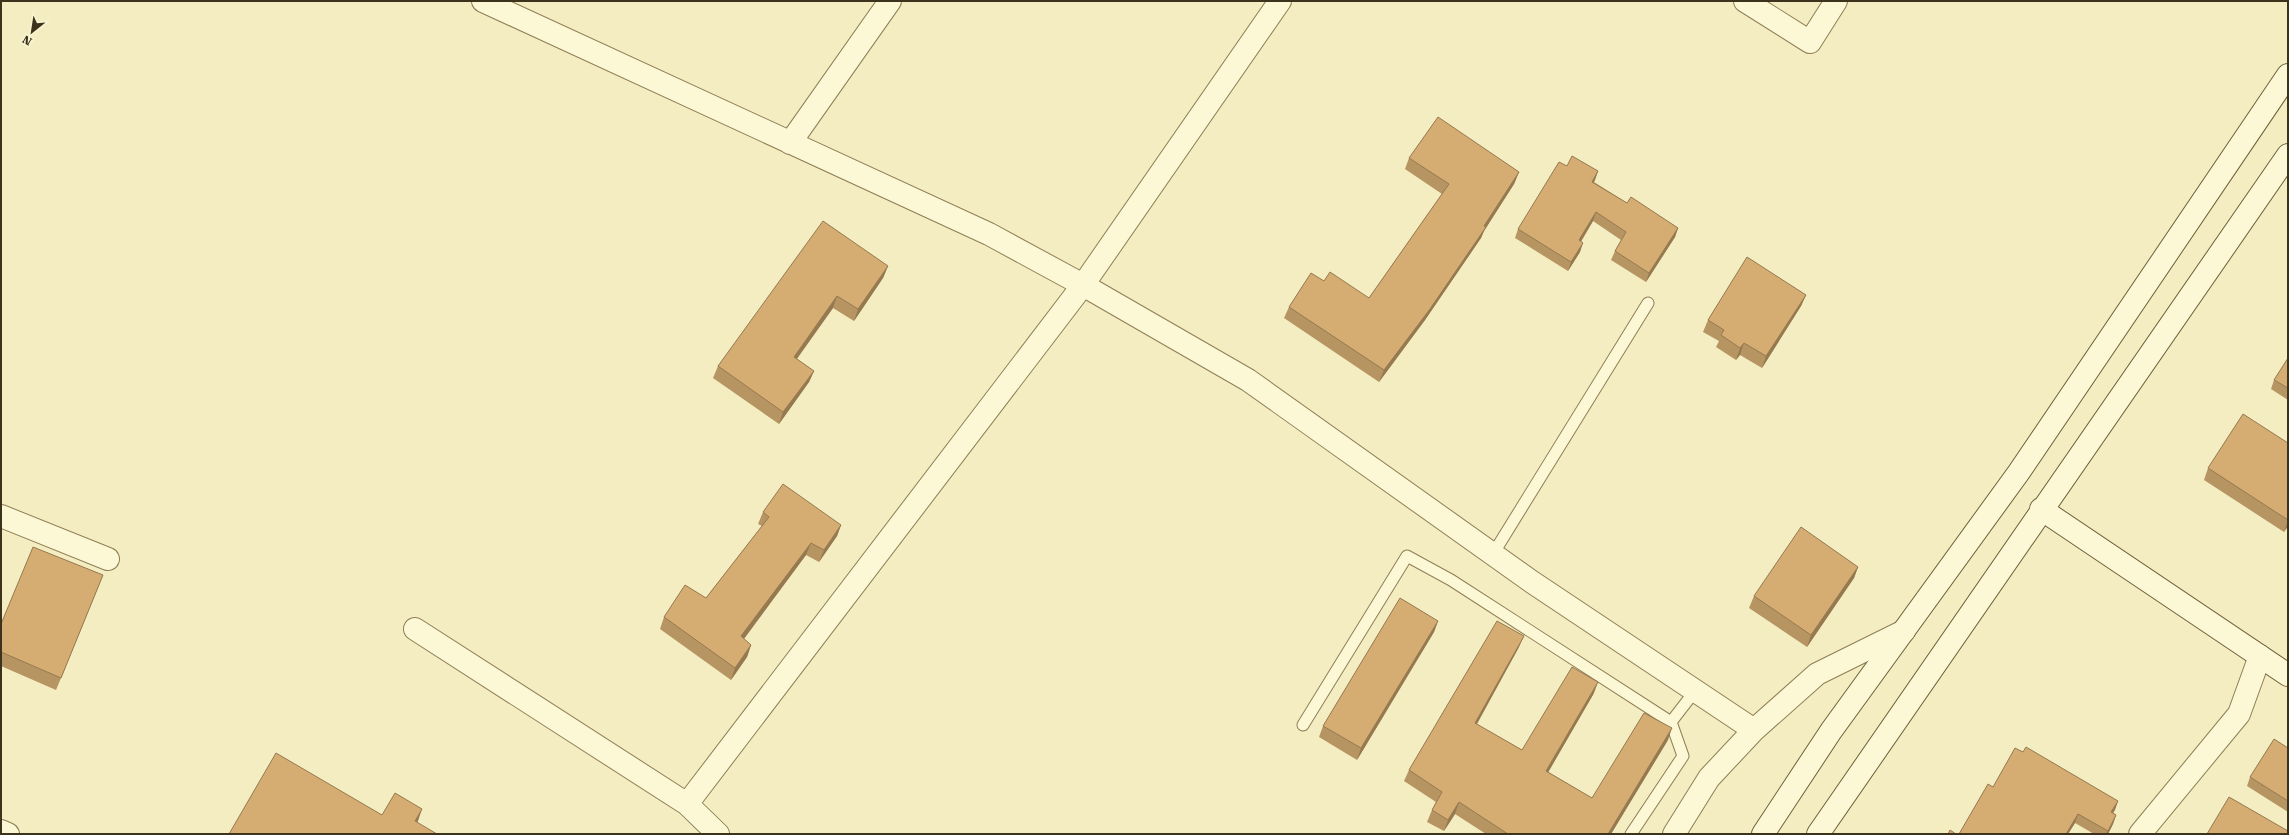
<svg xmlns="http://www.w3.org/2000/svg" width="2289" height="835" font-family="'Roboto Serif',serif">
	<rect width="100%" height="100%" fill="#f3edc1"/>
	<g fill="none" stroke-linecap="round" stroke-linejoin="round">
		<defs>
			<path id="lane" d="M 1493,554 L 1648,303
				M 1303,725 L 1407,556 L 1451,580 L 1671,722
				M 1631,834 L 1683,756 L 1671,722 L 1695,691"/>
			<path id="street" d="M 483,1 L 989,234 L 1083,285 L 1248,380 L 1532,582 L 1754,730
				M 1745,1 L 1810,42 L 1836,1
				M 790,143 L 890,1
				M 1,516 L 108,559
				M 415,629 L 687,804 L 718,834
				M 687,804 L 1083,285 L 1280,1
				M 1,831 L 8,834
				M 1674,834 L 1709,778 L 1754,730 L 1817,674 L 1904,631
				M 2140,834 L 2239,714 L 2260,656"/>
			<path id="secondary" d="M 2041,509 L 2288,675
				M 1763,834 L 1831,731 L 2019,472 L 2288,75
				M 1818,834 L 2288,155"/>
		</defs>
		<use href="#lane" stroke="#8f7e56" stroke-width="13"/>
		<use href="#street" stroke="#8f7e56" stroke-width="24"/>
		<use href="#secondary" stroke="#705f39" stroke-width="24"/>
		<use href="#lane" stroke="#fcf8d5" stroke-width="11"/>
		<use href="#street" stroke="#fcf8d5" stroke-width="22"/>
		<use href="#secondary" stroke="#fcf8d5" stroke-width="22"/>
	</g>
	<path fill="#b79562" d="M 1409,158 L 1519,172 L 1514,184 L 1484,231 L 1481,238 L 1425,320 L 1379,382 L 1284,318 L 1289,307 L 1369,298 L 1442,194 L 1405,169 Z
		M 1567,166 L 1598,171 L 1594,182 L 1627,203 L 1678,228 L 1675,237 L 1646,282 L 1611,260 L 1615,251 L 1621,240 L 1593,221 L 1581,242 L 1580,252 L 1568,271 L 1515,238 L 1518,229 Z
		M 888,266 L 883,278 L 854,321 L 833,308 L 797,359 L 814,371 L 809,382 L 779,424 L 713,378 L 718,366 Z
		M 1806,295 L 1801,306 L 1762,368 L 1740,355 L 1736,360 L 1716,347 L 1719,341 L 1703,332 L 1708,320 Z
		M 2288,358 L 2288,400 L 2271,389 L 2274,380 Z
		M 2288,443 L 2288,526 L 2284,532 L 2204,480 L 2208,468 Z
		M 763,512 L 841,525 L 837,536 L 819,562 L 806,555 L 744,639 L 751,645 L 747,657 L 731,680 L 660,629 L 664,617 L 706,598 L 762,526 L 758,524 Z
		M 1858,567 L 1854,578 L 1807,647 L 1749,608 L 1754,596 Z
		M 103,575 L 56,690 L 1,666 L 1,624 Z
		M 1438,621 L 1434,632 L 1357,760 L 1319,737 L 1323,726 Z
		M 1519,647 L 1476,724 L 1522,750 L 1594,693 L 1548,772 L 1592,798 L 1668,740 L 1611,834 L 1486,834 L 1455,814 L 1444,831 L 1427,822 L 1432,810 L 1436,802 L 1404,781 L 1409,770 Z
		M 2288,748 L 2288,812 L 2247,786 L 2250,777 Z
		M 2023,752 L 2118,801 L 2113,813 L 2116,815 L 2113,824 L 2108,834 L 2094,834 L 2075,823 L 2068,834 L 1959,834 L 1993,787 Z"/>
	<path fill="#957950" d="M 1598,171 L 1595,180 L 1589,191 L 1592,182 Z
		M 1519,172 L 1514,184 L 1484,231 L 1481,238 L 1425,320 L 1379,382 L 1384,370 L 1484,226 Z
		M 1596,212 L 1593,221 L 1576,249 L 1579,240 Z
		M 1678,228 L 1675,237 L 1646,282 L 1649,273 Z
		M 1583,243 L 1580,252 L 1568,271 L 1571,262 Z
		M 888,266 L 883,278 L 854,321 L 858,309 Z
		M 1806,295 L 1801,306 L 1762,368 L 1766,356 Z
		M 837,296 L 833,308 L 790,368 L 794,357 Z
		M 1744,343 L 1740,355 L 1736,360 L 1740,348 Z
		M 814,371 L 809,382 L 779,424 L 783,412 Z
		M 2288,521 L 2288,526 L 2284,532 Z
		M 841,525 L 837,536 L 819,562 L 824,550 Z
		M 811,543 L 806,555 L 737,648 L 741,636 Z
		M 1858,567 L 1854,578 L 1807,647 L 1811,635 Z
		M 103,575 L 98,587 L 56,690 L 61,678 Z
		M 1438,621 L 1434,632 L 1357,760 L 1361,748 Z
		M 1524,636 L 1519,647 L 1471,735 L 1475,723 Z
		M 751,645 L 747,657 L 731,680 L 735,668 Z
		M 1598,682 L 1594,693 L 1542,783 L 1546,771 Z
		M 1672,728 L 1668,740 L 1611,834 L 1608,834 Z
		M 2118,801 L 2115,810 L 2108,821 L 2111,812 Z
		M 1459,802 L 1455,814 L 1444,831 L 1448,820 Z
		M 422,809 L 418,821 L 411,833 L 415,821 Z
		M 2078,814 L 2075,823 L 2068,834 L 2066,834 Z
		M 2116,815 L 2113,824 L 2108,834 L 2106,834 Z"/>
	<path fill="#d5ad72" stroke="#957950" d="M 1438,117 L 1519,172 L 1484,226 L 1486,227 L 1430,309 L 1384,370 L 1289,307 L 1311,273 L 1324,281 L 1330,272 L 1369,298 L 1449,184 L 1409,158 Z
		M 1572,156 L 1598,171 L 1592,182 L 1627,203 L 1631,197 L 1678,228 L 1649,273 L 1615,251 L 1626,232 L 1596,212 L 1579,240 L 1583,243 L 1571,262 L 1518,229 L 1559,162 L 1567,166 Z
		M 823,221 L 888,266 L 858,309 L 837,296 L 794,357 L 814,371 L 783,412 L 718,366 Z
		M 1747,257 L 1806,295 L 1766,356 L 1744,343 L 1740,348 L 1721,335 L 1724,330 L 1708,320 Z
		M 2288,358 L 2288,388 L 2274,380 Z
		M 2243,414 L 2288,443 L 2288,520 L 2208,468 Z
		M 783,484 L 841,525 L 824,550 L 811,543 L 741,636 L 751,645 L 735,668 L 664,617 L 685,585 L 706,598 L 769,517 L 763,512 Z
		M 1801,527 L 1858,567 L 1811,635 L 1754,596 Z
		M 33,547 L 103,575 L 61,678 L 1,652 L 1,624 Z
		M 1400,598 L 1438,621 L 1361,748 L 1323,726 Z
		M 1497,621 L 1524,636 L 1475,723 L 1522,750 L 1572,667 L 1598,682 L 1546,771 L 1592,798 L 1644,713 L 1672,728 L 1608,834 L 1508,834 L 1459,802 L 1448,820 L 1432,810 L 1442,792 L 1409,770 Z
		M 2274,739 L 2288,748 L 2288,801 L 2250,777 Z
		M 2026,747 L 2118,801 L 2111,812 L 2116,815 L 2108,831 L 2078,814 L 2066,834 L 1959,834 L 1988,784 L 1993,787 L 2015,748 L 2023,752 Z
		M 276,753 L 382,815 L 395,793 L 422,809 L 415,821 L 437,834 L 229,834 Z
		M 2229,797 L 2288,831 L 2288,834 L 2207,834 Z
		M 1950,830 L 1956,834 L 1948,834 Z"/>
	<rect width="2289" height="835" fill="none" stroke="#3d321c" stroke-width="4"/>
	<g transform="translate(32 32) rotate(210)" stroke="#f9f5d1" stroke-width="3" paint-order="stroke">
	<path d="M0-3L7 15L0 10L-7 15Z" fill="#3d321c"/>
	<text y="-6" font-size="11" font-weight="bold" text-anchor="middle" fill="#3d321c">N</text>
	</g>
</svg>
